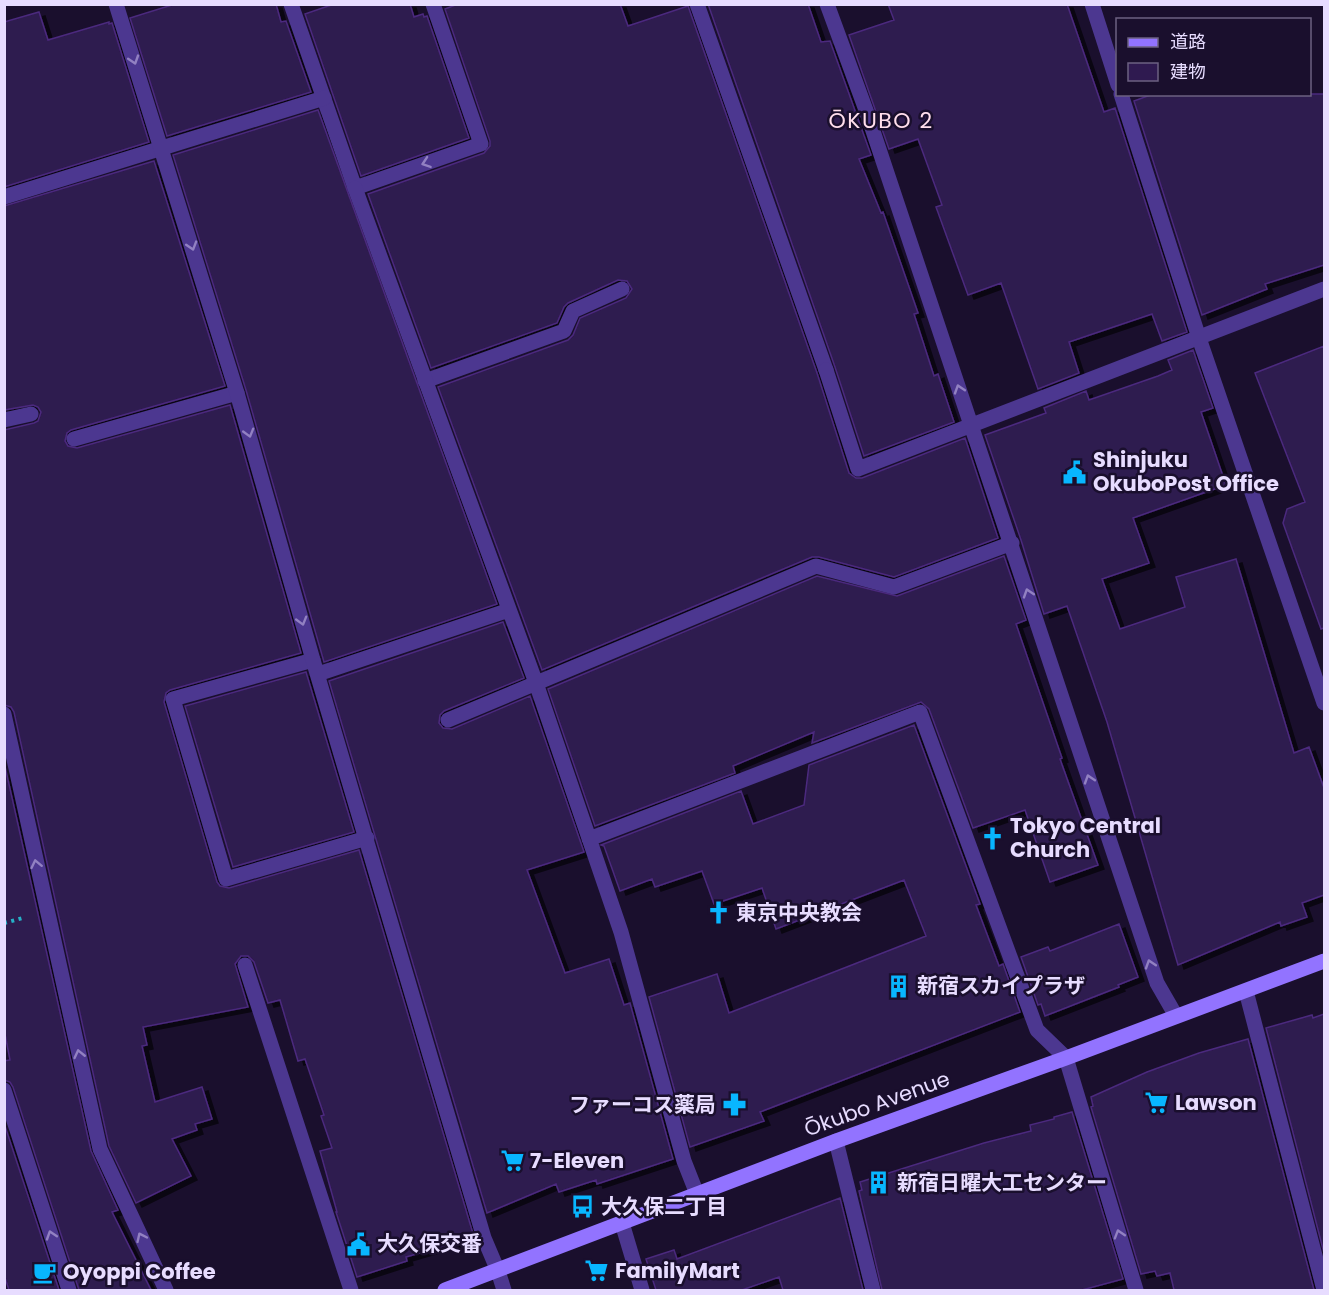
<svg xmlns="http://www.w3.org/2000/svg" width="1329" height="1295" font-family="Poppins,'Noto Sans JP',sans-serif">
	<defs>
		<filter id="shadow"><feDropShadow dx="6" dy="4" stdDeviation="0" flood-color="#0009"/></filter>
	</defs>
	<rect width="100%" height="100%" fill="#1a0f2d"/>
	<path fill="#2f1a50" stroke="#4b2a7e" stroke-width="1.5" filter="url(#shadow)" d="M 175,4 L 276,4 L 281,22 L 286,21 L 311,92 L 167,136 L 130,18 Z
		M 334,4 L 410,4 L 414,17 L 423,14 L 424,17 L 427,16 L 469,138 L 361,176 L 305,14 Z
		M 458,4 L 620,4 L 628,26 L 688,6 L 817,373 L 849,473 L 856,478 L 862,478 L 965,438 L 998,538 L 894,577 L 819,557 L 812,557 L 542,670 L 438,387 L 568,340 L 573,335 L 580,318 L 626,298 L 632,289 L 627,281 L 618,280 L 568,303 L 564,307 L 557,323 L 431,368 L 368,194 L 484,153 L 490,146 L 490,141 L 445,9 Z
		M 708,4 L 808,4 L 821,42 L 830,41 L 871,155 L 859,159 L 881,213 L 883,212 L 918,313 L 914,314 L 934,376 L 938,374 L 954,422 L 864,456 L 835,367 Z
		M 888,4 L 1067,4 L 1104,112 L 1115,108 L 1187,332 L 1162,341 L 1152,314 L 1069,342 L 1079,373 L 1038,389 L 1001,283 L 968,295 L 936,207 L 942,205 L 918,139 L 889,149 L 849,35 L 894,20 Z
		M 39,12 L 48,40 L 109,22 L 109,24 L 112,23 L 149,142 L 4,187 L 4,22 Z
		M 1153,94 L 1324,94 L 1324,265 L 1265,284 L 1267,289 L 1202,315 L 1134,101 Z
		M 318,110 L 497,604 L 324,662 L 246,390 L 173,155 Z
		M 154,161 L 225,386 L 71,430 L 67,433 L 65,441 L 68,446 L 77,448 L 230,405 L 301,653 L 170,690 L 166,693 L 164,702 L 217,882 L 220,886 L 229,888 L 359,850 L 474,1237 L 406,1257 L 407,1261 L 357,1277 L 336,1212 L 337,1212 L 320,1151 L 332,1148 L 321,1116 L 324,1115 L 305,1059 L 298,1061 L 280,1000 L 268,1003 L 254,962 L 248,956 L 241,956 L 235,964 L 248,1007 L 143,1027 L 147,1045 L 142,1046 L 155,1102 L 202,1087 L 212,1119 L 195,1124 L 197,1130 L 172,1139 L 191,1176 L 136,1203 L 109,1146 L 14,712 L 11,707 L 4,705 L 4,430 L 34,423 L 38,421 L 41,412 L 38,407 L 33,405 L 4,410 L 4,206 Z
		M 1324,346 L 1324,628 L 1321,629 L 1283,523 L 1287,509 L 1305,502 L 1255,373 Z
		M 1193,350 L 1213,408 L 1201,412 L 1226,485 L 1133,518 L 1149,563 L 1102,579 L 1120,629 L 1185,607 L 1176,577 L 1236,559 L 1294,753 L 1309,747 L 1324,788 L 1324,895 L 1302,903 L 1307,917 L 1281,926 L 1280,922 L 1178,965 L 1107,722 L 1067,606 L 1044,614 L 1021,540 L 985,435 L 1046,413 L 1044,408 L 1086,391 L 1089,400 L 1158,376 L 1172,370 L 1168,360 Z
		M 1004,556 L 1026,620 L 1016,624 L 1062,758 L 1060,759 L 1098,865 L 1050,882 L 1025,810 L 973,828 L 929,709 L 921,702 L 812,743 L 814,732 L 733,766 L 735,773 L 595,826 L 548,689 L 817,576 L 897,596 Z
		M 503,622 L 524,678 L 444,711 L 440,715 L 439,723 L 443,728 L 452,729 L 530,696 L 584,852 L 527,870 L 565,973 L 609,959 L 624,1005 L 630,1003 L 673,1159 L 597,1184 L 596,1180 L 559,1192 L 556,1184 L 487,1213 L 329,681 Z
		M 306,672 L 354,832 L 233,867 L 185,706 Z
		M 914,725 L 980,904 L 976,905 L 999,966 L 1003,964 L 1020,1012 L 760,1112 L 764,1121 L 690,1147 L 649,997 L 717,974 L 729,1013 L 926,936 L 904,880 L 776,929 L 762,888 L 714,904 L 702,871 L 655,887 L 652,879 L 620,891 L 604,846 L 601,845 L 741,791 L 753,824 L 804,805 L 809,765 Z
		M 4,762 L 91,1151 L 118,1210 L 112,1212 L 151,1290 L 79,1290 L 13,1087 L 10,1082 L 4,1080 L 4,1061 L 10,1060 L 4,1029 Z
		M 1119,924 L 1138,977 L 1118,985 L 1119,987 L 1045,1016 L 1041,1004 L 1038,1005 L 1021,957 L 1048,947 L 1050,951 Z
		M 1324,1014 L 1324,1253 L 1266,1028 L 1312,1015 L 1313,1018 Z
		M 1248,1039 L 1314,1290 L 1174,1290 L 1170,1273 L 1157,1276 L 1155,1271 L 1141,1274 L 1091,1107 L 1093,1106 L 1091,1097 L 1147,1072 L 1199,1053 Z
		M 1072,1112 L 1123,1279 L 1082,1290 L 882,1290 L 859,1191 L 862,1190 L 860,1182 L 984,1143 L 1031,1131 L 1030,1125 L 1054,1119 L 1054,1117 Z
		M 4,1123 L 59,1290 L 9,1290 L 4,1275 Z
		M 840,1198 L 863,1290 L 783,1290 L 779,1277 L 742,1290 L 656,1290 L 646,1259 L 674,1250 L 677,1259 Z"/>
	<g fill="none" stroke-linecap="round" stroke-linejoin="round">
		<path stroke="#26b2c8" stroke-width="4" stroke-dasharray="3 4.5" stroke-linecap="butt" d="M 4,923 L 23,918"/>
		<path stroke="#4c3790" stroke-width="15" d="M 291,4 L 355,188 L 481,144 L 433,4
			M 697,4 L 826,370
			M 425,381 L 564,331 L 573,311 L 622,289
			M 4,420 L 31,414
			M 74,439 L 237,393
			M 313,660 L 173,699 L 226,879 L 367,838
			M 245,965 L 351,1290
			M 1246,991 L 1324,1290
			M 836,1141 L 873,1290
			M 622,1223 L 642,1290"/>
		<path stroke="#4c3790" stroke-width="15" d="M 4,197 L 162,148"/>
		<path stroke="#4c3790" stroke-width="15" d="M 116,4 L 237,393 L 313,660 L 484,1238 L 498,1271 L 504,1290
			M 827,4 L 867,113 L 1157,983 L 1176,1016
			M 1092,4 L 1118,85
			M 1121,94 L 1199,338 L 1324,703
			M 162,148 L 324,98
			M 355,188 L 536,683 L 621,932 L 684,1161 L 697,1194
			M 826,370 L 858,469 L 1324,289
			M 318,674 L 509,610
			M 4,714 L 100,1149 L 166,1290
			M 448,720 L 816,566 L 894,587 L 1012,543
			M 589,839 L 920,712 L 1037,1030 L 1066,1058 L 1136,1290
			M 4,1090 L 69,1290"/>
		<path stroke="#9273ff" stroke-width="15" d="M 445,1290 L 836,1141 L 1066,1058 L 1324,961"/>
	</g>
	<defs><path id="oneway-chevron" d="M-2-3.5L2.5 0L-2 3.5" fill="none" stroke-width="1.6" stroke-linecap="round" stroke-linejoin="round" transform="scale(1.5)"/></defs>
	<g stroke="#9281c2">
		<use href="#oneway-chevron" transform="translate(134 60) rotate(72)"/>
		<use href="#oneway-chevron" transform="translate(426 163) rotate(161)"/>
		<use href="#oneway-chevron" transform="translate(192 246) rotate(73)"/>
		<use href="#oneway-chevron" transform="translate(959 389) rotate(-108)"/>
		<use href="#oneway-chevron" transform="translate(249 433) rotate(74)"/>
		<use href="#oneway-chevron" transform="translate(1028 593) rotate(-108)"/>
		<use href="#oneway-chevron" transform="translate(302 621) rotate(74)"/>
		<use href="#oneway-chevron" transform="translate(1089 779) rotate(-108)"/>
		<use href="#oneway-chevron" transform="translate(36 864) rotate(-102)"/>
		<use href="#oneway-chevron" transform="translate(1150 964) rotate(-108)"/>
		<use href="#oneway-chevron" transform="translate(79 1054) rotate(-103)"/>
		<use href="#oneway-chevron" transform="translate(1119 1234) rotate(-107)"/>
		<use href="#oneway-chevron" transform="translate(51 1235) rotate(-108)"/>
		<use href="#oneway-chevron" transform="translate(141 1237) rotate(-115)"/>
	</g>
	<defs>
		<symbol id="civic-bare" viewBox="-9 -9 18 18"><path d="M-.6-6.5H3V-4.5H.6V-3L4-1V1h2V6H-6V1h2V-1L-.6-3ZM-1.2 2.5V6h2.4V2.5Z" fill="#08b6ff" stroke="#1a0f2d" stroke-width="2.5" paint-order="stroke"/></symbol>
		<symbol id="church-bare" viewBox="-9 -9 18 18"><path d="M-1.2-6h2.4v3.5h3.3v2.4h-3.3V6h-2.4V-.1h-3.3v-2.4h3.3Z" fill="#08b6ff" stroke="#1a0f2d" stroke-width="2.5" paint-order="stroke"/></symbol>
		<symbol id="building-bare" viewBox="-9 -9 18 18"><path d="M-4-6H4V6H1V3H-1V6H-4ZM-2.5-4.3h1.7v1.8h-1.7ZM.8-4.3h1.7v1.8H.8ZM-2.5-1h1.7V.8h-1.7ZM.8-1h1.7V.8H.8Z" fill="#08b6ff" stroke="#1a0f2d" stroke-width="2.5" paint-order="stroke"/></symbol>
		<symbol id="supermarket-bare" viewBox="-9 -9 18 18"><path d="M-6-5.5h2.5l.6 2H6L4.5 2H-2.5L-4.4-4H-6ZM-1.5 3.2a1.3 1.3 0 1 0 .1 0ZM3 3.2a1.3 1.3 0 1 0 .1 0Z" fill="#08b6ff" stroke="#1a0f2d" stroke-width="2.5" paint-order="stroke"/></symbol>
		<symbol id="pharmacy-bare" viewBox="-9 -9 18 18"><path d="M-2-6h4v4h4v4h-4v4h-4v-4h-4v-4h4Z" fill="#08b6ff" stroke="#1a0f2d" stroke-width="2.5" paint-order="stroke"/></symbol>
		<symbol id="bus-bare" viewBox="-9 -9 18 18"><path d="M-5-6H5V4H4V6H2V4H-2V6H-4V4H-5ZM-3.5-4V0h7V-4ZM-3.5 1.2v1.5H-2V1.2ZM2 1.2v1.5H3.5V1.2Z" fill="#08b6ff" stroke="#1a0f2d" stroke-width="2.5" paint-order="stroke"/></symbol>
		<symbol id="cafe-bare" viewBox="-9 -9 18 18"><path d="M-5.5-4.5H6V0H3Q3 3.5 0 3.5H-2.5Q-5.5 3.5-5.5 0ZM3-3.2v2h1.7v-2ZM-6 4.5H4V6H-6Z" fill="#08b6ff" stroke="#1a0f2d" stroke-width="2.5" paint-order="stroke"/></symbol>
	</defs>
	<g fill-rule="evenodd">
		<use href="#civic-bare" x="1058" y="456" width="33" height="33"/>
		<use href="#church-bare" x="976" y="822" width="33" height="33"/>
		<use href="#church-bare" x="702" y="896" width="33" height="33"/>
		<use href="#building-bare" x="882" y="970" width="33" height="33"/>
		<use href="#supermarket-bare" x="1140" y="1086" width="33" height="33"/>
		<use href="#pharmacy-bare" x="718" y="1088" width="33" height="33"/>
		<use href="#supermarket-bare" x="496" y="1144" width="33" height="33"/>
		<use href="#building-bare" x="862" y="1166" width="33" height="33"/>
		<use href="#bus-bare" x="566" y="1190" width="33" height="33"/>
		<use href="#civic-bare" x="342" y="1228" width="33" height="33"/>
		<use href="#supermarket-bare" x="580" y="1254" width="33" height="33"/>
		<use href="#cafe-bare" x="28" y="1256" width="33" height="33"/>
	</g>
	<g text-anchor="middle" stroke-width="5" stroke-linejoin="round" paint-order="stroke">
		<g font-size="21" font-weight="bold" fill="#e7dcff" stroke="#1a0f2d" text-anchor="start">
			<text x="1093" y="467">Shinjuku<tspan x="1093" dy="24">OkuboPost Office</tspan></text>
			<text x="1010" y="833">Tokyo Central<tspan x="1010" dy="24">Church</tspan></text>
			<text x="736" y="920">東京中央教会</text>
			<text x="917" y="993">新宿スカイプラザ</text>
			<text x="1175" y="1110">Lawson</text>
			<text x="716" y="1112" text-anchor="end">ファーコス薬局</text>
			<text x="530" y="1168">7-Eleven</text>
			<text x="897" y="1190">新宿日曜大工センター</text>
			<text x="601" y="1214">大久保二丁目</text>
			<text x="377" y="1251">大久保交番</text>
			<text x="615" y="1278">FamilyMart</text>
			<text x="63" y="1279">Oyoppi Coffee</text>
		</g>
		<g font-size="21" fill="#e7dcff" stroke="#1a0f2d">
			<text transform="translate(877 1104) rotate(-20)" y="7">Ōkubo Avenue</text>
		</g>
		<g font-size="22" letter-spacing="1.5" fill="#ffdeec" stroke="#1a0f2d">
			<text x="881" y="128">ŌKUBO 2</text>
		</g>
	</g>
	<rect width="1329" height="1295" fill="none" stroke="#e7dcff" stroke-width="12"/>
	<rect x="1116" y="18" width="195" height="78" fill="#1a0f2d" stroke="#6c6181" stroke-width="1.5"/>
	<rect x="1128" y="38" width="30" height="9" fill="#9273ff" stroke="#6c6181" stroke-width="1.5"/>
	<text x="1170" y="48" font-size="18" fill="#e7dcff">道路</text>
	<rect x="1128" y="63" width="30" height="18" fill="#2f1a50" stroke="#6c6181" stroke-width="1.5"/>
	<text x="1170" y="78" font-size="18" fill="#e7dcff">建物</text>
</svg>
